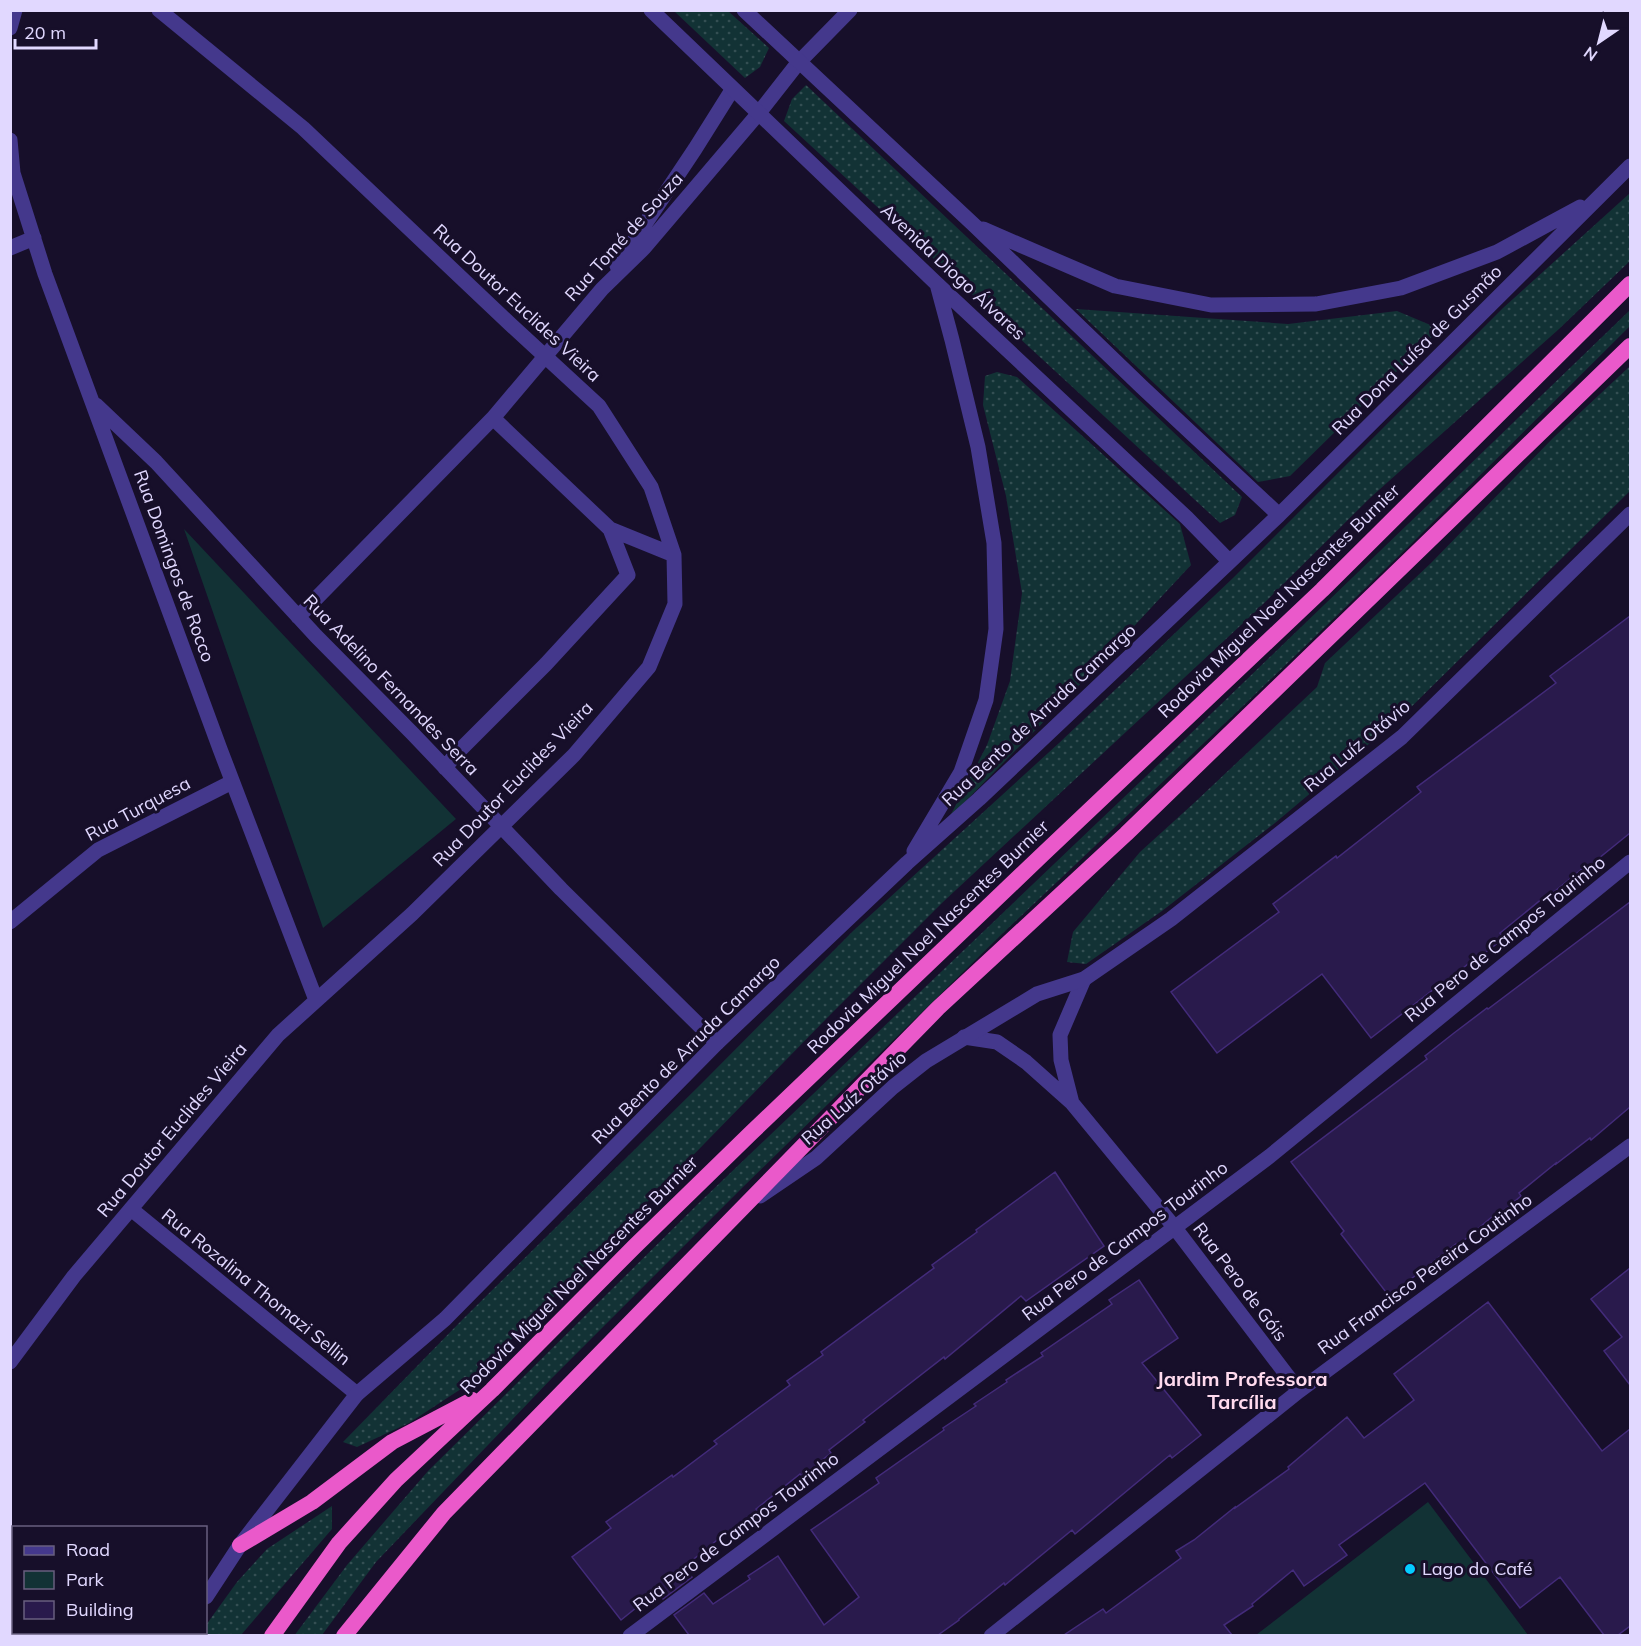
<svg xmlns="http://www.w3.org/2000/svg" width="1641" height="1646" font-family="Mulish,sans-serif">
	<defs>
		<pattern id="grass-dots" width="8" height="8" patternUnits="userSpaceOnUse" patternTransform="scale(1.5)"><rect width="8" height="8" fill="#123235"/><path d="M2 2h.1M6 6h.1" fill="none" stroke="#344f53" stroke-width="1.8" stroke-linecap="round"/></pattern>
	</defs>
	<rect width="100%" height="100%" fill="#170f2a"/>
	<path fill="url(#grass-dots)" d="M 674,11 L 728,11 L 769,48 L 760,67 L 745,78 Z
		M 806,85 L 1242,497 L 1235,515 L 1220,523 L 784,121 L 792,99 Z
		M 1630,193 L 1630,261 L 1559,329 L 1370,498 L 1255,612 L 943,902 L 827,1018 L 626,1224 L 464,1387 L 409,1423 L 357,1447 L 343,1442 L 463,1319 L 701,1084 L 853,931 L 1059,743 L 1233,578 L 1503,308 Z
		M 1076,309 L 1288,324 L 1397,311 L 1440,329 L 1290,476 L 1258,482 Z
		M 1630,310 L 1630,326 L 1408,547 L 1242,707 L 1002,934 L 743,1187 L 553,1377 L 376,1562 L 322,1635 L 294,1636 L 347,1565 L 428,1471 L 701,1201 L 1186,738 Z
		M 1630,366 L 1630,491 L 1401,717 L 1275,823 L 1162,911 L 1086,964 L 1067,962 L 1073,932 L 1140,852 L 1194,803 L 1317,687 L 1325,663 L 1431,563 L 1553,438 Z
		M 997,372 L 1017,377 L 1180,524 L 1191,565 L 1069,696 L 949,818 L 987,745 L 1010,681 L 1022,593 L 1006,496 L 983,405 L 985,376 Z
		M 332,1506 L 332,1529 L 241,1635 L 198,1635 L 200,1633 L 206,1632 L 206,1625 L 237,1582 L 267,1549 Z"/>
	<path fill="#123235" d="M 184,529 L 456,819 L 323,928 Z
		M 1428,1502 L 1528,1635 L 1256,1635 Z"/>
	<path fill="#291a4c" stroke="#432b7a" stroke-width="1.5" d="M 1630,616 L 1630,833 L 1583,871 L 1582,869 L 1549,896 L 1548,894 L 1500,933 L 1504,938 L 1475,961 L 1474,959 L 1439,988 L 1438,986 L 1371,1038 L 1322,974 L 1217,1053 L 1171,992 L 1279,912 L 1273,904 L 1336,856 L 1337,858 L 1421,792 L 1417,787 L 1556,683 L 1550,676 Z
		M 1630,902 L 1630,1107 L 1591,1140 L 1590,1138 L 1556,1164 L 1556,1163 L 1519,1193 L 1521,1196 L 1493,1219 L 1492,1217 L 1457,1246 L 1456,1244 L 1389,1296 L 1341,1234 L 1344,1231 L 1291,1162 L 1427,1059 L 1425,1056 L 1454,1033 L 1487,1008 L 1488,1009 Z
		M 1055,1172 L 1104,1246 L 1026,1301 L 1021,1296 L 945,1359 L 944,1357 L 863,1420 L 865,1422 L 829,1450 L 831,1453 L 802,1476 L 800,1474 L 756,1509 L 758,1511 L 729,1534 L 727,1532 L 684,1567 L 692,1577 L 663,1599 L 657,1591 L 621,1620 L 572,1557 L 611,1528 L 606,1522 L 672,1475 L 673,1477 L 717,1444 L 714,1441 L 790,1385 L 787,1381 L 823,1355 L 821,1352 L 934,1268 L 932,1265 L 977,1232 L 976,1230 Z
		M 1630,1268 L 1630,1385 L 1604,1351 L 1622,1337 L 1591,1299 Z
		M 1139,1280 L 1178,1338 L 1142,1363 L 1201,1435 L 1172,1458 L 1170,1455 L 1075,1534 L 1072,1530 L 1005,1585 L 1004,1583 L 959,1619 L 959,1620 L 938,1635 L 689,1635 L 674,1615 L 704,1593 L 713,1604 L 750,1579 L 748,1576 L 778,1556 L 824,1625 L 859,1597 L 811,1530 L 879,1483 L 876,1478 L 944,1430 L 943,1428 L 976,1406 L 974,1404 L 1007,1382 L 1006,1380 L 1043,1356 L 1041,1353 L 1112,1304 L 1109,1300 Z
		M 1488,1302 L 1602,1451 L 1630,1429 L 1630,1626 L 1618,1635 L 1604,1635 L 1560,1577 L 1520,1608 L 1425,1483 L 1339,1545 L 1347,1555 L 1304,1586 L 1293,1570 L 1252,1604 L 1253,1606 L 1224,1625 L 1232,1635 L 1064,1635 L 1103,1609 L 1106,1613 L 1181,1558 L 1176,1551 L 1194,1540 L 1235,1507 L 1235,1508 L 1289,1469 L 1288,1467 L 1347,1417 L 1364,1438 L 1414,1400 L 1394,1374 Z"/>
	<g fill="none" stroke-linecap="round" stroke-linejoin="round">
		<path stroke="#44388c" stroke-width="15" d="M 10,28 L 15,10
			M 10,140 L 13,173 L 45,274 L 220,749 L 316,1000
			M 10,248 L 34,238
			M 617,266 L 695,149 L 732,90
			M 96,405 L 156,462 L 316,636 L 413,734 L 561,889 L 717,1043
			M 610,529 L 674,555
			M 298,617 L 493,418 L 602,289 L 644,248 L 758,114 L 798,63 L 850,10
			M 445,768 L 455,755 L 546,664 L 628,575 L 610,529 L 493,418
			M 10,922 L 98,850 L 232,782
			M 964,1037 L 997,1042 L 1026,1062 L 1072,1103 L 1175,1228 L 1299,1391
			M 1072,1103 L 1061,1060 L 1060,1035 L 1084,979
			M 131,1209 L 357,1394
			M 10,1362 L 74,1276 L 278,1035 L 412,914 L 574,755 L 649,667 L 675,604 L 674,555 L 651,487 L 599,406 L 510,324 L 303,128 L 159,10
			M 630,1636 L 1270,1156 L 1630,862
			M 991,1636 L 1299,1391 L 1630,1146"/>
		<path stroke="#44388c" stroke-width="15" d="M 651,10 L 937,284 L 1187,518 L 1229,561
			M 744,10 L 974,225 L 1142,387 L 1279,515
			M 983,229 L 1115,286 L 1211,305 L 1316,304 L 1401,288 L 1497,252 L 1580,207
			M 914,851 L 961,772 L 986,700 L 996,629 L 994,543 L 978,447 L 952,340 L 937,284
			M 760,1196 L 816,1158 L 893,1087 L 926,1061 L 1037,994 L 1084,979 L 1171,919 L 1402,737 L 1630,514
			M 206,1597 L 240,1545 L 357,1394 L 445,1319 L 717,1043 L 907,863 L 979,799 L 1279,515 L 1630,166
			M 180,1636 L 182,1632"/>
		<path stroke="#ea59ca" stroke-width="16" d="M 240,1545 L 312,1502 L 392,1442 L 472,1400
			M 272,1636 L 339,1543 L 396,1480 L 492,1390 L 635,1246 L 751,1133 L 1042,855 L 1322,590 L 1630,284
			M 344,1636 L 444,1513 L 938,1008 L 1126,834 L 1630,346"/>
	</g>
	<circle fill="#04ccff" stroke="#170f2a" stroke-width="2" cx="1410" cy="1569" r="6"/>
	<g text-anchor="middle" stroke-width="6" stroke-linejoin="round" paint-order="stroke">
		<g font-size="18" fill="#e1d8ff" stroke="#170f2a">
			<text transform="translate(624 237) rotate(-48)" y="6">Rua Tomé de Souza</text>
			<text transform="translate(953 272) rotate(43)" y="6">Avenida Diogo Álvares</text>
			<text transform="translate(517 303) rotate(43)" y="6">Rua Doutor Euclides Vieira</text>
			<text transform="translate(1417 350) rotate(-45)" y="6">Rua Dona Luísa de Gusmão</text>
			<text transform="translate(174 566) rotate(70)" y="6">Rua Domingos de Rocco</text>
			<text transform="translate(1279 601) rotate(-44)" y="6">Rodovia Miguel Noel Nascentes Burnier</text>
			<text transform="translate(391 685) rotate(46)" y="6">Rua Adelino Fernandes Serra</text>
			<text transform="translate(1039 715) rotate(-43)" y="6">Rua Bento de Arruda Camargo</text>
			<text transform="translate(1357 746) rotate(-40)" y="6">Rua Luíz Otávio</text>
			<text transform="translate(513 784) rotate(-46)" y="6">Rua Doutor Euclides Vieira</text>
			<text transform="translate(138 809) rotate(-28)" y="6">Rua Turquesa</text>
			<text transform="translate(928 937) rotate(-44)" y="6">Rodovia Miguel Noel Nascentes Burnier</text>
			<text transform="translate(1505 939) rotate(-39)" y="6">Rua Pero de Campos Tourinho</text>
			<text transform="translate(686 1050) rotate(-45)" y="6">Rua Bento de Arruda Camargo</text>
			<text transform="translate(854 1098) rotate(-41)" y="6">Rua Luíz Otávio</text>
			<text transform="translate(172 1130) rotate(-50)" y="6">Rua Doutor Euclides Vieira</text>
			<text transform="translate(1125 1241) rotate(-37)" y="6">Rua Pero de Campos Tourinho</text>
			<text transform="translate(1425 1274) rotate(-36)" y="6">Rua Francisco Pereira Coutinho</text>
			<text transform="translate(579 1275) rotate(-45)" y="6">Rodovia Miguel Noel Nascentes Burnier</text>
			<text transform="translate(1240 1282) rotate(53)" y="6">Rua Pero de Góis</text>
			<text transform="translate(256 1287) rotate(39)" y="6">Rua Rozalina Thomazi Sellin</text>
			<text transform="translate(736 1532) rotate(-37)" y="6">Rua Pero de Campos Tourinho</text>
		</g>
		<g font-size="18" fill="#e1d8ff" stroke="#170f2a" text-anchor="start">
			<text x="1422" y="1575">Lago do Café</text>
		</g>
		<g font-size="20" font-weight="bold" fill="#ffdaee" stroke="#170f2a">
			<text x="1242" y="1386">Jardim Professora<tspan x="1242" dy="23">Tarcília</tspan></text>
		</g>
	</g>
	<rect width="1641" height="1646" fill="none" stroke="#e1d8ff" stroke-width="24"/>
	<rect x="12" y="1526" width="195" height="108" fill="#170f2a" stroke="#685f7f" stroke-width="1.5"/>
	<rect x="24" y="1546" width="30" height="9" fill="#44388c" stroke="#685f7f" stroke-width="1.5"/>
	<text x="66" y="1556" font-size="18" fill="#e1d8ff">Road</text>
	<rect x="24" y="1571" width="30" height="18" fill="#123235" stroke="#685f7f" stroke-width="1.5"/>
	<text x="66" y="1586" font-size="18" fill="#e1d8ff">Park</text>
	<rect x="24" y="1601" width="30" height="18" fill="#291a4c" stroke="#685f7f" stroke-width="1.5"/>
	<text x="66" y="1616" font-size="18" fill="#e1d8ff">Building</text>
	<g transform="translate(1599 42) rotate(215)" stroke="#170f2a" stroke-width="4.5" paint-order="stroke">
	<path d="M0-4.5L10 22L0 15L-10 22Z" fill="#e1d8ff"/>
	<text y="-9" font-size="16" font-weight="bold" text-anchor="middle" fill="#e1d8ff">N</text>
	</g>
	<path d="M15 39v9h81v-9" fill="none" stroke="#e1d8ff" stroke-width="3"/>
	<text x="24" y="39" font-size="18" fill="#e1d8ff" stroke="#170f2a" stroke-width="4.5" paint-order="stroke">20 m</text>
</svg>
